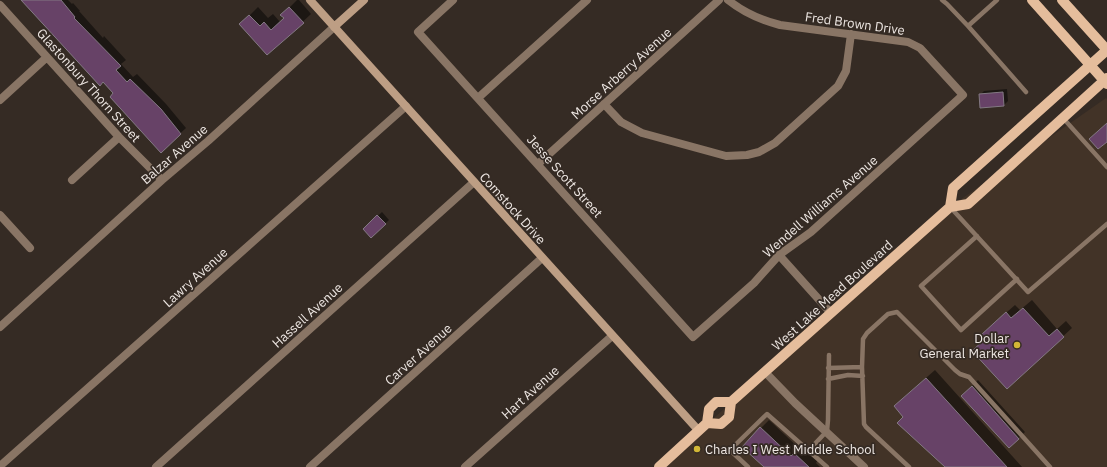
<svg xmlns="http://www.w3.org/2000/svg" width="1107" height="467" font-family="'IBM Plex Sans',sans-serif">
	<rect width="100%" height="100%" fill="#352b24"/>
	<path fill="#423327" d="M 1106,98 L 1107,99 L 1107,467 L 659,467 L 950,207 Z"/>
	<path fill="#0007" d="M 22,0 L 68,0 L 72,4 L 73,3 L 80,11 L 79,11 L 103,38 L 104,36 L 126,60 L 121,64 L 133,77 L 137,74 L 166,104 L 186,128 L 161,151 L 115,93 Z
		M 297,0 L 299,0 L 311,14 L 268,54 L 249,16 L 258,7 L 268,18 L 273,14 L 280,22 L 285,18 L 282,15 Z
		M 1007,89 L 1008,101 L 1004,105 L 980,95 L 984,91 Z
		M 382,212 L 389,220 L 371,237 L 364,229 Z
		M 1032,300 L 1057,329 L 1066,321 L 1072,328 L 1007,388 L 986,339 L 991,326 L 1015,305 L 1020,310 Z
		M 935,370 L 1022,467 L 946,467 L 904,417 L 903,398 Z
		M 978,380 L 1025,432 L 1009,447 L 968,390 Z
		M 769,420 L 800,449 L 803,446 L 818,460 L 816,463 L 820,467 L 765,467 L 761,428 Z"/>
	<path fill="#674267" stroke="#837983" d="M 21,0 L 61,0 L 75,17 L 74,18 L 121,66 L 116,70 L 127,82 L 130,79 L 161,109 L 181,134 L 161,153 L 110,97 L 113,93 L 103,82 L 100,86 Z
		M 289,7 L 304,23 L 267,55 L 239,24 L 249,15 L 260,26 L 264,22 L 271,30 L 284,18 L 280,15 Z
		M 1003,92 L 1004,106 L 980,108 L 979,94 Z
		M 1107,123 L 1107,142 L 1098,149 L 1089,139 Z
		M 377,215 L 386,224 L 371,238 L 363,229 Z
		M 1023,308 L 1049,336 L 1057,329 L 1064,337 L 1007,389 L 972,351 L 985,339 L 981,335 L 1006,312 L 1011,318 Z
		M 926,378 L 1007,467 L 945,467 L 897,423 L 903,417 L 894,406 Z
		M 972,386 L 1019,439 L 1009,448 L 961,396 Z
		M 760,427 L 791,456 L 794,453 L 809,467 L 764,467 L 742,447 Z"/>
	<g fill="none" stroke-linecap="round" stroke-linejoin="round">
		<path stroke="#897565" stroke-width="4.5" d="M 942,0 L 947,4 L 968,26 L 997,0
			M 968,26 L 1026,92
			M 1063,118 L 1107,167
			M 951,208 L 1028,292 L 1107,224
			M 977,236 L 921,286 L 961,330 L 1017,279
			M 828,368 L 862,367
			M 828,379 L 848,375 L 863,376
			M 809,450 L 827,431 L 828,420 L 829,355
			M 748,467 L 730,450 L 767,414 L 827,467
			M 909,467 L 866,427 L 864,424 L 862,367 L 863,339 L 867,333 L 888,314 L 897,312 L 955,370 L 960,374 L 969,377 L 1050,467"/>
		<path stroke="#897565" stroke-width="8" d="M 453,0 L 418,32 L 693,337 L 754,283 L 779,255 L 811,232 L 963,95 L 920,48 L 908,42 L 780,25 C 760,20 743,12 728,0
			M 0,5 L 119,137 L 162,180
			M 478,98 L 587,0
			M 0,100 L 47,57
			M 604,104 L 621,122 L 642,133 L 726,156 L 747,155 L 759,152 L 775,143 L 838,86 L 846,71 L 851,34
			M 538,164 L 719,0
			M 72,180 L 119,137
			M 0,215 L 30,248
			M 779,255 L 831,313
			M 0,327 L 162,180 L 208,141 L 334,27
			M 765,372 L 795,403 L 864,467
			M 0,466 L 406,106
			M 156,467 L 474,182
			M 310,467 L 542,258
			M 465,467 L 612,336"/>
		<path stroke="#bd9e84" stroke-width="8" d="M 310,0 L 699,431
			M 334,27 L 364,0"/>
		<path stroke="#e5bd9c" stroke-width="10" d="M 1032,0 L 1107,84
			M 1062,0 L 1107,50
			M 950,207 L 953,188 L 1107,50
			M 707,423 L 721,424 L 729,417 L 731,402 L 950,207 L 968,204 L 1107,78
			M 659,467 L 707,423 L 709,409 L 716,402 L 731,402"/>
	</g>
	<g fill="#d2b736" stroke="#352b24" stroke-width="1.5">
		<circle cx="1017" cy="345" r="4"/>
		<circle cx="697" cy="449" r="4"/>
	</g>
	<g text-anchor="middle" stroke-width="3.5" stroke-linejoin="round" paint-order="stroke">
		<g font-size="13" fill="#eee7e3" stroke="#352b24">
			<text transform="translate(855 23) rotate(8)" y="5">Fred Brown Drive</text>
			<text transform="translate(621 73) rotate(-42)" y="5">Morse Arberry Avenue</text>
			<text transform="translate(89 85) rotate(48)" y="5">Glastonbury Thorn Street</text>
			<text transform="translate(174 154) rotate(-41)" y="5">Balzar Avenue</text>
			<text transform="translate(565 176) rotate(48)" y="5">Jesse Scott Street</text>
			<text transform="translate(820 206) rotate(-41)" y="5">Wendell Williams Avenue</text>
			<text transform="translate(513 208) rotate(48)" y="5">Comstock Drive</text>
			<text transform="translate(195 277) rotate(-42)" y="5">Lawry Avenue</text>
			<text transform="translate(832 295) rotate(-42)" y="5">West Lake Mead Boulevard</text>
			<text transform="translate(307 315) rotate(-42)" y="5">Hassell Avenue</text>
			<text transform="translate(418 354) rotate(-42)" y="5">Carver Avenue</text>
			<text transform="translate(530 392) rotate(-42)" y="5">Hart Avenue</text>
		</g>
		<g font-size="13" fill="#eee7e3" stroke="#352b24" text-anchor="end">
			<text x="1009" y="343">Dollar<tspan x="1009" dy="15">General Market</tspan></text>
			<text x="705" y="454" text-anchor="start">Charles I West Middle School</text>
		</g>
	</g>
</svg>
